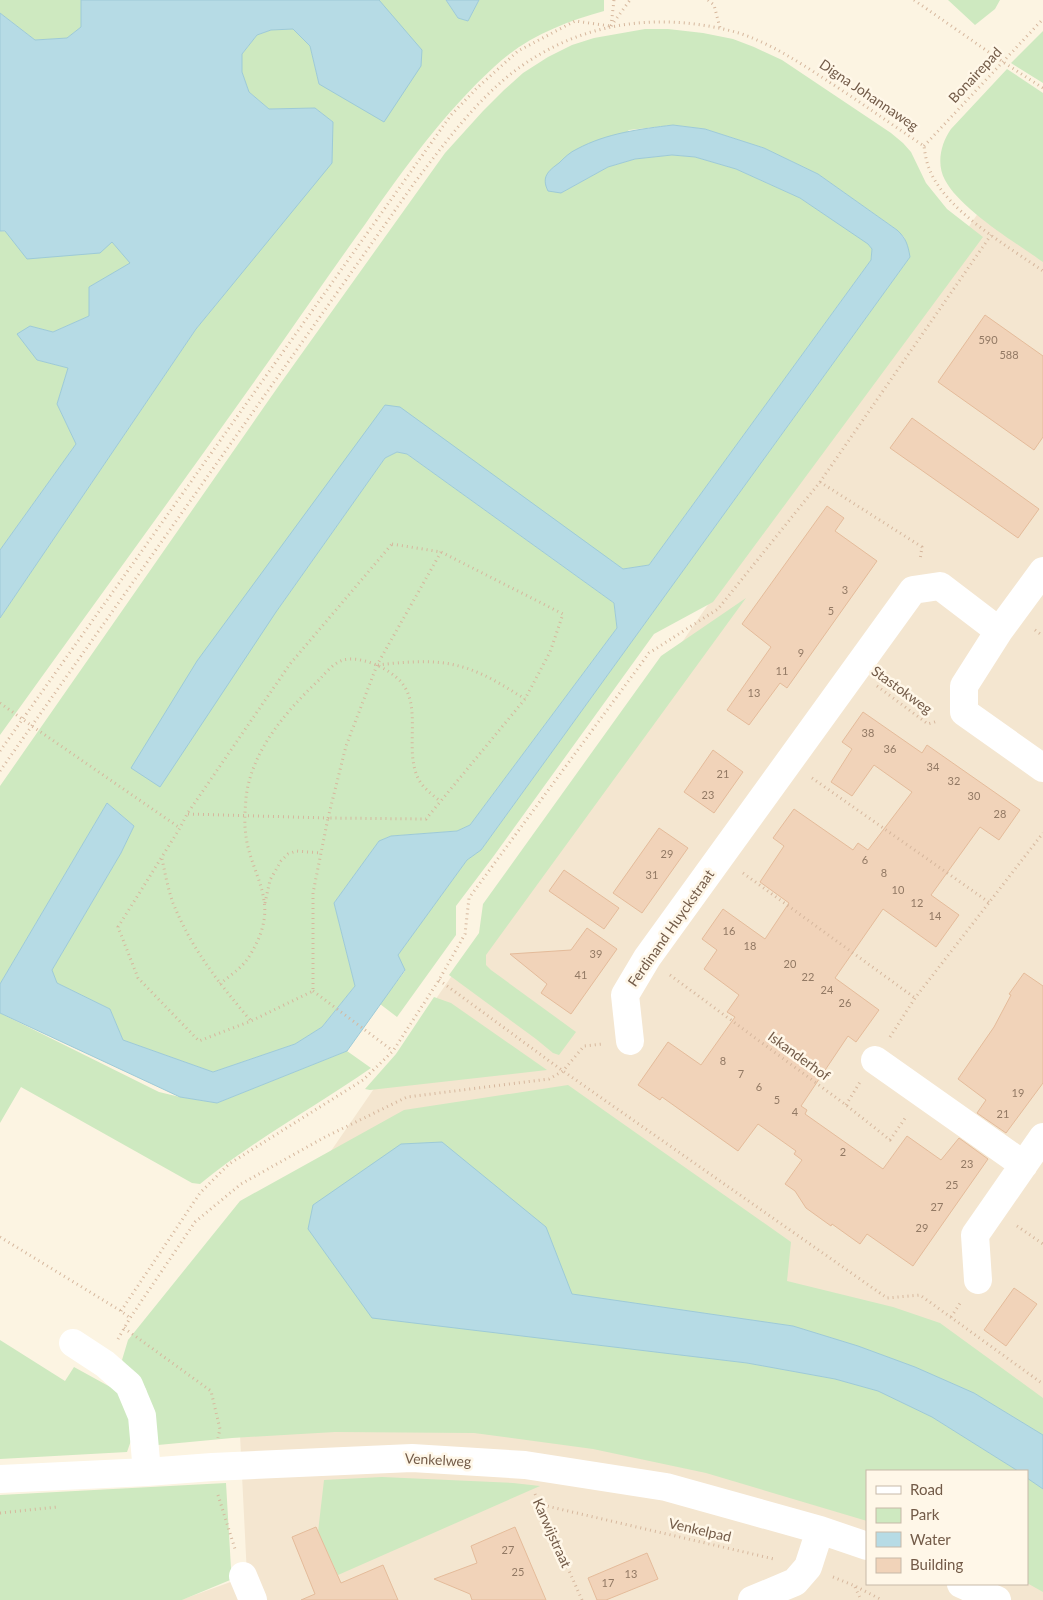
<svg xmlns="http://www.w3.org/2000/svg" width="1043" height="1600" font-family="Lato,sans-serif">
	<rect width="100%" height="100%" fill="#fcf4e2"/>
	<path fill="#f4e6d0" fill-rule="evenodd" d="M 983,206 L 1043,246 L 1043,1600 L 181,1600 L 247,1576 L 233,1293 ZM 867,1471 L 1027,1471 L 1027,1584 L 867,1584 Z"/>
	<path fill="#cee9c0" d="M 0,0 L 81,0 L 81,27 L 67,38 L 35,40 L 0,13 Z
		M 379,0 L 446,0 L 458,18 L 468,21 L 479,0 L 604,0 L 604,11 C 564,22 524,38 494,67 C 444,113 405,167 366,223 C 338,262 311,301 283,341 C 190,473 94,604 0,735 L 0,618 L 196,329 L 331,163 L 333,122 L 315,108 L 269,109 L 249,92 L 242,72 L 242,54 L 257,35 L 271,30 L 293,29 L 310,46 L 319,84 L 379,2 Z
		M 948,0 L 1000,0 L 995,9 L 975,25 Z
		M 645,29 L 668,29 L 703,33 L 733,39 L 754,47 L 782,60 L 891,133 L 903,143 L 911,152 L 926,183 L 947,209 L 983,237 L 713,602 L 654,634 L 493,857 L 456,906 L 456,935 L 397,1017 L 380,1004 L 405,971 L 398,955 L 467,860 L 481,850 L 910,257 L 904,237 L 897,230 L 818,174 L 764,148 L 705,129 L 673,125 L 629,130 L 561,193 L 608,167 L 635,159 L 672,155 L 695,157 L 736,169 L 800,198 L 869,244 L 872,249 L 871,260 L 649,565 L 623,569 L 385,405 L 276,612 L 385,458 L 397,452 L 407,454 L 614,603 L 617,628 L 470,825 L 457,831 L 391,836 L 379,841 L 334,903 L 355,986 L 322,1027 L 295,1044 L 213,1072 L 123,1040 L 110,1009 L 57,983 L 52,970 L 121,853 L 134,826 L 107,803 L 0,984 L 0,786 L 280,384 L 445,153 L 483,111 L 504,90 L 523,73 L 548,57 L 572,45 L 594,38 Z
		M 1043,31 L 1043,83 L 1011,63 Z
		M 1007,69 L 1043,93 L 1043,262 C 1016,243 960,209 945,180 C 936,164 941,143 951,129 Z
		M 0,231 L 112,242 L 131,263 L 89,287 L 89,316 L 53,332 L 30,326 L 37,360 L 68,368 L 57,404 L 76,444 L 0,550 Z
		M 746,598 L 486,955 L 486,965 L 491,970 L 576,1032 L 559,1055 L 553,1053 L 536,1039 L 449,975 L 479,933 L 483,904 L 661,656 Z
		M 434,997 L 451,1003 L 547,1070 L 370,1090 L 365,1089 L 396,1054 Z
		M 0,1013 L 159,1092 L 180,1097 L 217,1103 L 347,1051 L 371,1068 C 315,1107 252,1141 200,1184 L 192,1183 L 21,1087 L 0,1123 Z
		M 568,1085 L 791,1242 L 787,1281 L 893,1307 L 940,1323 L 1043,1398 L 1043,1435 L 974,1393 L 915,1367 L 858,1346 L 793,1326 L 571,1294 L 546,1227 L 411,1322 L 747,1363 L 835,1379 L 878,1391 L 932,1417 L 1018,1471 L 867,1471 L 867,1521 L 706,1473 L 593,1449 L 474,1433 L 335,1432 L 232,1438 L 158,1445 L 146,1389 L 122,1360 L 128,1340 L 240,1201 L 404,1110 Z
		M 0,1340 L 65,1381 L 74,1367 L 123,1394 L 133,1435 L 127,1452 L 0,1459 Z
		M 382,1477 L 513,1483 L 540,1486 L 338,1575 L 318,1532 L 324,1480 Z
		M 1027,1478 L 1043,1489 L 1043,1592 L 1027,1583 Z
		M 226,1483 L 231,1568 L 235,1578 L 182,1600 L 0,1600 L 0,1495 Z"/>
	<path fill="#b6dbe5" stroke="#9dcad7" d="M 81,0 L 379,0 L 422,50 L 421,66 L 384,122 L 319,84 L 310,46 L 293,29 L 271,30 L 257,35 L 242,54 L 242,72 L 249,92 L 269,109 L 315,108 L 333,122 L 332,163 L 196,329 L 0,618 L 0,550 L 76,444 L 57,404 L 68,368 L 37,360 L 17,334 L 30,326 L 53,332 L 89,316 L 89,287 L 130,263 L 112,242 L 100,253 L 27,259 L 5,231 L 0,231 L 0,13 L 35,40 L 67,38 L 81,27 Z
		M 446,0 L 479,0 L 468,21 L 458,18 Z
		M 673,125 L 705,129 L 764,148 L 818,174 L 897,230 C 906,238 908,245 910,257 L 481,850 L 467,860 L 398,955 L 405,970 L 347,1051 L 217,1103 L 180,1097 L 0,1013 L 0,984 L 107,803 L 134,826 L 121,853 L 52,970 L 57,983 L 110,1009 L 123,1040 L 213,1072 L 295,1044 L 322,1027 L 355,986 L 334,903 L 379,841 L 391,836 L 457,831 L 470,825 L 617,628 L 614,603 L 407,454 L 397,452 L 385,458 L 276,612 L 160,787 L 131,768 L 197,661 L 385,405 L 400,407 L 623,569 L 649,565 L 871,260 L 872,249 L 868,244 L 800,198 L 736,169 L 695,157 L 672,155 L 635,159 L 608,167 L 561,193 L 548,191 C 541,177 548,171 559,163 C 564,158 570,152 577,149 C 607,133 640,129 673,125 Z
		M 442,1142 L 546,1227 L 572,1294 L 793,1326 L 858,1346 L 915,1367 L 974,1393 L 1043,1435 L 1043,1489 L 1027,1478 L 1027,1471 L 1018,1471 L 932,1417 L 878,1391 L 835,1379 L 747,1363 L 372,1318 L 308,1229 L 313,1205 L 401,1144 Z"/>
	<path fill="#f1d3b9" stroke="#e4bb9a" d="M 985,315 L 1043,356 L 1043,437 L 1034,450 L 938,382 Z
		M 912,418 L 1039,509 L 1018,538 L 890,448 Z
		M 827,506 L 844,518 L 835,531 L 877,561 L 787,688 L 780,683 L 749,725 L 727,710 L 771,647 L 742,624 Z
		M 863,712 L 922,753 L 927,745 L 1020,810 L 999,840 L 980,827 L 931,895 L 959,915 L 936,947 L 883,909 L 835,978 L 879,1010 L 856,1042 L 848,1036 L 801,1106 L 807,1110 L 805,1114 L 883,1169 L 907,1136 L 941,1160 L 959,1138 L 988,1159 L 913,1266 L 867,1234 L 860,1244 L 832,1224 L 831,1226 L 806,1208 L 795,1191 L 785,1184 L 802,1160 L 794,1154 L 796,1151 L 758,1124 L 738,1151 L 662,1097 L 660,1100 L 638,1085 L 668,1042 L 701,1065 L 735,1017 L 727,1012 L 739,995 L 704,969 L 717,950 L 702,939 L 723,909 L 765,939 L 789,903 L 760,882 L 784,846 L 773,838 L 794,809 L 853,850 L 858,843 L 868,850 L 912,792 L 874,765 L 852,796 L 831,782 L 852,749 L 842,742 Z
		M 713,750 L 743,772 L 714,813 L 684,792 Z
		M 659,828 L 688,848 L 642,913 L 613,893 Z
		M 564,870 L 619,908 L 604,929 L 549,891 Z
		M 587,928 L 617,949 L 571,1014 L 541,993 L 547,984 L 510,954 L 571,950 Z
		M 1024,973 L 1043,986 L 1043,1083 L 1006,1133 L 977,1113 L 986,1100 L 958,1079 L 994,1027 L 1011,995 L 1009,994 Z
		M 1014,1288 L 1037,1304 L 1006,1346 L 984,1330 Z
		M 316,1527 L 341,1583 L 383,1565 L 398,1600 L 301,1600 L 315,1594 L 292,1537 Z
		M 515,1527 L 546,1600 L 472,1600 L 470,1594 L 434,1579 L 477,1563 L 471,1546 Z
		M 647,1553 L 658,1579 L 606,1600 L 597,1600 L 588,1578 Z"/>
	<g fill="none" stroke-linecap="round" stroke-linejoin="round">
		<path stroke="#d6b79d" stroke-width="3" stroke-dasharray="1 4" stroke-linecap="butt" d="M 708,0 L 714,5 L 720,28
			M 914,0 L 1003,62 L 1043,88
			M 611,26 L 630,0
			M 611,26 L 614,0
			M 924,146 L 1043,19
			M 820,482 L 922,547 L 920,560
			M 392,544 L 441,552 L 563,614 L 550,652 L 525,699 L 426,819 L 328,818 L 313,893 L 313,991 L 251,1021 L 199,1041 L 138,978 L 118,927 L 180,828 L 187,814 L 290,664 Z
			M 1035,630 L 1043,636
			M 378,665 C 403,662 434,659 459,666 C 483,672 504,686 525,699
			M 877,686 L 928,724 L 938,721
			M 0,703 L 32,726 L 180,828
			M 0,751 L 451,115 L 477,88 L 518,51 L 575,21 L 610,26
			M 0,771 L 415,182 C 445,143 476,100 516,70 C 571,29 636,15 702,25 C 721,28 740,32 757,40 C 778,49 797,61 817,74 C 853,97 888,122 924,146 C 925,153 926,161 929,168 C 944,210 1008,246 1043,271
			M 812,778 L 990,903
			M 188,814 L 328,818 L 346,746 L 377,665 L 441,552
			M 162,859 C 165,873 168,889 173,903 C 192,950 219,983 251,1021
			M 743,873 L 915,998
			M 265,903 L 270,880 L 281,861 L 288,854 L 296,851 L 321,853
			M 670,975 L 846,1105 L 890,1140 L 906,1117
			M 439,980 L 563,1071 L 887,1298 L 920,1295 L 1043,1384
			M 220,984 C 228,977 239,970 246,961 C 254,950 262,934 264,920 C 269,891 249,864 246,836 C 244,824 245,811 246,798 C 251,751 287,710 320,679 C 326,672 334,663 343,660 C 360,656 383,666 396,677 C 426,702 402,749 419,780 C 424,789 433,795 441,802
			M 313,991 L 393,1051
			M 890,1037 L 915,998 L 1043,833
			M 846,1105 L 860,1082
			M 1017,1226 L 1043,1244
			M 0,1237 L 121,1311 L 130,1318
			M 121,1311 L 200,1193 L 229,1164 L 363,1080 L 393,1051 L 439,980 L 465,934 L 469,898 L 649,653 L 718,609 L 820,482 L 991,235
			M 951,1317 L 961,1302
			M 124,1328 L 211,1391 L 220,1429 L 218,1438
			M 118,1339 L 130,1318 L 195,1222 L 241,1184 L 325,1137 L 407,1097 L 549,1079 L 563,1071 L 584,1046 L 603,1044
			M 535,1494 L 582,1600
			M 218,1495 L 235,1549
			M 538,1504 L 774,1559
			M 0,1513 L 57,1507
			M 833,1577 L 855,1586 L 882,1600
			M 855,1587 L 861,1600"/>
		<path stroke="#fff" stroke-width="28" d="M 1043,571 L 999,631 L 964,686 L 964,712 L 1043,768
			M 630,1041 L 625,995 L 647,958 L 913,590 L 940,586 L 999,631
			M 875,1060 L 1024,1165
			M 978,1280 L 975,1235 L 1043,1137
			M 73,1343 L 105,1364 L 129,1385 L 142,1416 L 147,1472
			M 0,1479 L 147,1472 L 212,1467 L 412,1458 L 525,1465 L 666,1487 L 820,1530 L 867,1546
			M 243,1576 L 253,1600
			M 961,1584 L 997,1600
			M 752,1600 L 795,1582 L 808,1567 L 820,1530"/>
	</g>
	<g text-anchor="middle" stroke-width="5" stroke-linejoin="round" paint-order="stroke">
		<g font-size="11" fill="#927964">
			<text x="988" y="344">590</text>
			<text x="1009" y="359">588</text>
			<text x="845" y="594">3</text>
			<text x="831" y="615">5</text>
			<text x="801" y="657">9</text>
			<text x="782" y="675">11</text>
			<text x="754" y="697">13</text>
			<text x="868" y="737">38</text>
			<text x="890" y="753">36</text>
			<text x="933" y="771">34</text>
			<text x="723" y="778">21</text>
			<text x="954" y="785">32</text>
			<text x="708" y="799">23</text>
			<text x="974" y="800">30</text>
			<text x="1000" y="818">28</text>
			<text x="667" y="858">29</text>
			<text x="865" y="864">6</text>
			<text x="884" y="877">8</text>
			<text x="652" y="879">31</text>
			<text x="898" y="894">10</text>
			<text x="917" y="907">12</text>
			<text x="935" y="920">14</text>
			<text x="729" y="935">16</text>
			<text x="750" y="950">18</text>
			<text x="596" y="958">39</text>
			<text x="790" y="968">20</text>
			<text x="581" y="979">41</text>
			<text x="808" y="981">22</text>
			<text x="827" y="994">24</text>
			<text x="845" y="1007">26</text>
			<text x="723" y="1065">8</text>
			<text x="741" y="1078">7</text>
			<text x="759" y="1091">6</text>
			<text x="1018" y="1097">19</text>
			<text x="777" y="1104">5</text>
			<text x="795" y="1116">4</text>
			<text x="1003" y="1118">21</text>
			<text x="843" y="1156">2</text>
			<text x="967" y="1168">23</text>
			<text x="952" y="1189">25</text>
			<text x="937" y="1211">27</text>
			<text x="922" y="1232">29</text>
			<text x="508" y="1554">27</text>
			<text x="518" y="1576">25</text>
			<text x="631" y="1578">13</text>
			<text x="608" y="1587">17</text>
		</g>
		<g font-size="14" fill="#735b48" stroke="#fff7e8">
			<text transform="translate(975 75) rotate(-47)" y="5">Bonairepad</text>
			<text transform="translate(869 95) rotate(34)" y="5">Digna Johannaweg</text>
			<text transform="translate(902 690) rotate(36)" y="5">Stastokweg</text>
			<text transform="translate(671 928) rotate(-55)" y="5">Ferdinand Huyckstraat</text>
			<text transform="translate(799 1056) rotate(36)" y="5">Iskanderhof</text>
			<text transform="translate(438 1460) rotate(3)" y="5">Venkelweg</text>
			<text transform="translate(700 1530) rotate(13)" y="5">Venkelpad</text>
			<text transform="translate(552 1533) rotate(66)" y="5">Karwijstraat</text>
		</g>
	</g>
	<rect x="866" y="1470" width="162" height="115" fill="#fff7e8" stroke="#c7b9a8"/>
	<rect x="876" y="1486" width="25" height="8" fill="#ffffff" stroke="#c7b9a8"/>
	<text x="910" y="1495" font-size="15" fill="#735b48">Road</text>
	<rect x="876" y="1508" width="25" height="15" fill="#cee9c0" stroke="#c7b9a8"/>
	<text x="910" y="1520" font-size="15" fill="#735b48">Park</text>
	<rect x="876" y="1532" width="25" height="15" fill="#b6dbe5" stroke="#c7b9a8"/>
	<text x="910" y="1545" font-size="15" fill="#735b48">Water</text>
	<rect x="876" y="1558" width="25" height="15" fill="#f1d3b9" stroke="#c7b9a8"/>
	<text x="910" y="1570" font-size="15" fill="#735b48">Building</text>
</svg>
